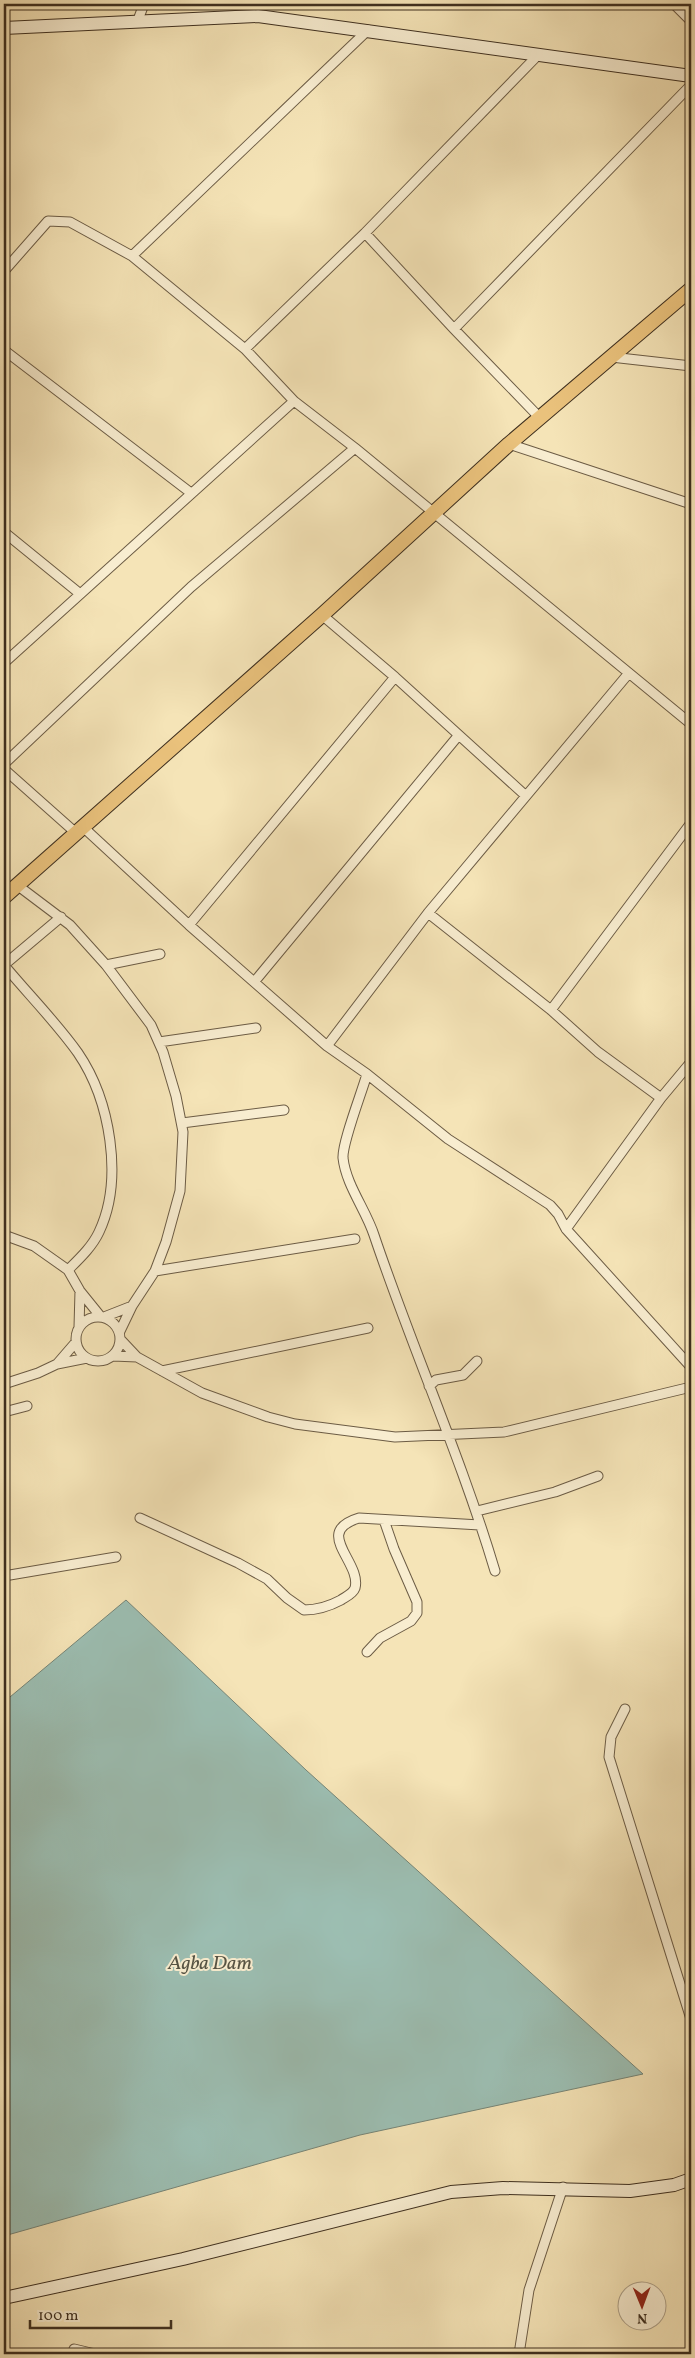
<svg xmlns="http://www.w3.org/2000/svg" width="695" height="2358" font-family="Vollkorn,serif">
	<rect width="100%" height="100%" fill="#f5e4b7"/>
	<filter id="stains"><feTurbulence type="fractalNoise" baseFrequency=".004" numOctaves="4"/><feColorMatrix values="0 0 0 0 .2 0 0 0 0 .09 0 0 0 0 .02 0 0 0 .5 -.17"/></filter>
	<radialGradient id="worn" r=".72"><stop offset=".6" stop-color="#630" stop-opacity="0"/><stop offset="1" stop-color="#630" stop-opacity=".3"/></radialGradient>
	<path fill="#9cbeb2" stroke="#768577" d="M 126,1600 L 306,1770 L 643,2074 L 360,2135 L 4,2236 L 4,1702 Z"/>
	<g fill="none" stroke-linecap="round" stroke-linejoin="round">
		<defs>
			<path id="street" d="M 674,4 L 691,21
				M 138,20 L 144,4
				M 365,233 L 454,329 L 540,418
				M 132,256 L 368,30
				M 4,271 L 48,221 L 70,222 L 132,256 L 245,349 L 294,401 L 355,448 L 691,724
				M 454,329 L 691,85
				M 245,349 L 365,233 L 539,54
				M 4,350 L 191,493
				M 611,357 L 691,366
				M 509,444 L 691,504
				M 4,532 L 79,593
				M 322,615 L 395,677 L 526,796
				M 4,663 L 294,401
				M 4,764 L 191,587 L 355,448
				M 4,769 L 76,833
				M 83,827 L 189,925 L 327,1046 L 367,1074 L 448,1139 L 550,1205 L 558,1214 L 566,1229 L 691,1367
				M 17,885 L 70,925 L 106,965 L 151,1025 L 163,1052 L 176,1096 L 183,1132 L 180,1191 L 166,1242 L 155,1271 L 132,1306 L 120,1331
				M 428,913 L 551,1010 L 598,1052 L 661,1098
				M 189,925 L 395,677
				M 4,965 C 28,994 56,1022 78,1053 C 110,1100 124,1179 99,1232 C 92,1247 79,1259 68,1270
				M 4,965 L 61,917
				M 106,965 L 160,954
				M 255,981 L 458,736
				M 551,1010 L 691,823
				M 159,1042 L 256,1028
				M 327,1046 L 428,913 L 629,673
				M 367,1074 C 362,1092 342,1143 343,1158 C 346,1185 366,1210 374,1235 C 412,1348 461,1457 495,1571
				M 182,1123 L 284,1110
				M 566,1229 L 661,1098 L 691,1062
				M 4,1235 L 34,1246 L 68,1270 L 80,1291 L 101,1317
				M 155,1271 L 355,1239
				M76 1339a22 22 0 1 1 44 0a22 22 0 1 1-44 0Z
				M 104,1317 L 132,1306
				M 79,1327 L 80,1291
				M 121,1340 L 137,1357 L 202,1393 L 268,1417 L 295,1424 L 395,1437 L 504,1432 L 691,1387
				M 113,1356 L 137,1357
				M 57,1364 L 76,1342
				M 162,1371 L 368,1328
				M 4,1384 L 38,1373 L 57,1364 L 87,1358
				M 429,1386 L 436,1380 L 463,1375 L 477,1361
				M 4,1412 L 27,1406
				M 477,1511 L 555,1492 L 598,1476
				M 140,1518 L 238,1563 L 267,1579 L 287,1598 L 304,1610 C 318,1610 328,1607 341,1600 C 345,1597 353,1594 355,1588 C 362,1562 312,1532 359,1518 L 480,1525
				M 4,1576 L 116,1557
				M 367,1652 L 380,1638 L 411,1621 L 417,1613 L 417,1602 L 394,1549 L 384,1520
				M 625,1709 L 611,1737 L 609,1757 L 691,2019
				M 74,2349 L 95,2354
				M 519,2354 L 529,2290 L 563,2187"/>
			<path id="secondary" d="M 4,28 L 258,16 L 691,76
				M 4,2298 L 183,2259 L 451,2192 L 503,2188 L 630,2191 L 674,2185 L 691,2179"/>
			<path id="primary" d="M 4,897 L 322,615 L 509,444 L 691,289"/>
		</defs>
		<use href="#street" stroke="#6c5c45" stroke-width="11"/>
		<use href="#secondary" stroke="#3e2f1f" stroke-width="14"/>
		<use href="#primary" stroke="#3e2f1f" stroke-width="16"/>
		<use href="#street" stroke="#f8edd0" stroke-width="9"/>
		<use href="#secondary" stroke="#f8edd0" stroke-width="12"/>
		<use href="#primary" stroke="#eac27c" stroke-width="14"/>
	</g>
	<g text-anchor="middle" stroke-width="4" stroke-linejoin="round" paint-order="stroke">
		<g font-size="20" font-style="italic" fill="#565344" stroke="#f8edd0">
			<text x="210" y="1969">Agba Dam</text>
		</g>
	</g>
	<rect width="695" height="2358" fill="none" stroke="#f5e4b7" stroke-width="20"/>
	<rect x="5" y="5" width="685" height="2348" fill="none" stroke="#3e2f1f" stroke-width="2.5"/>
	<rect x="10" y="10" width="675" height="2338" fill="none" stroke="#3e2f1f"/>
	<g transform="translate(642 2306) rotate(179)"><circle r="24" fill="#f8edd0" stroke="#aea189"/>
	<path d="M0-4L9 19L0 12L-9 19Z" fill="#8f2418"/>
	<text y="-8" font-size="14" font-weight="bold" text-anchor="middle" fill="#3e2f1f">N</text>
	</g>
	<path d="M30 2320v8h141v-8" fill="none" stroke="#3e2f1f" stroke-width="2.5"/>
	<text x="38" y="2320" font-size="15" fill="#3e2f1f" stroke="#f8edd0" stroke-width="4" paint-order="stroke">100 m</text>
	<rect width="100%" height="100%" filter="url(#stains)"/>
	<rect width="100%" height="100%" fill="url(#worn)"/>
</svg>
